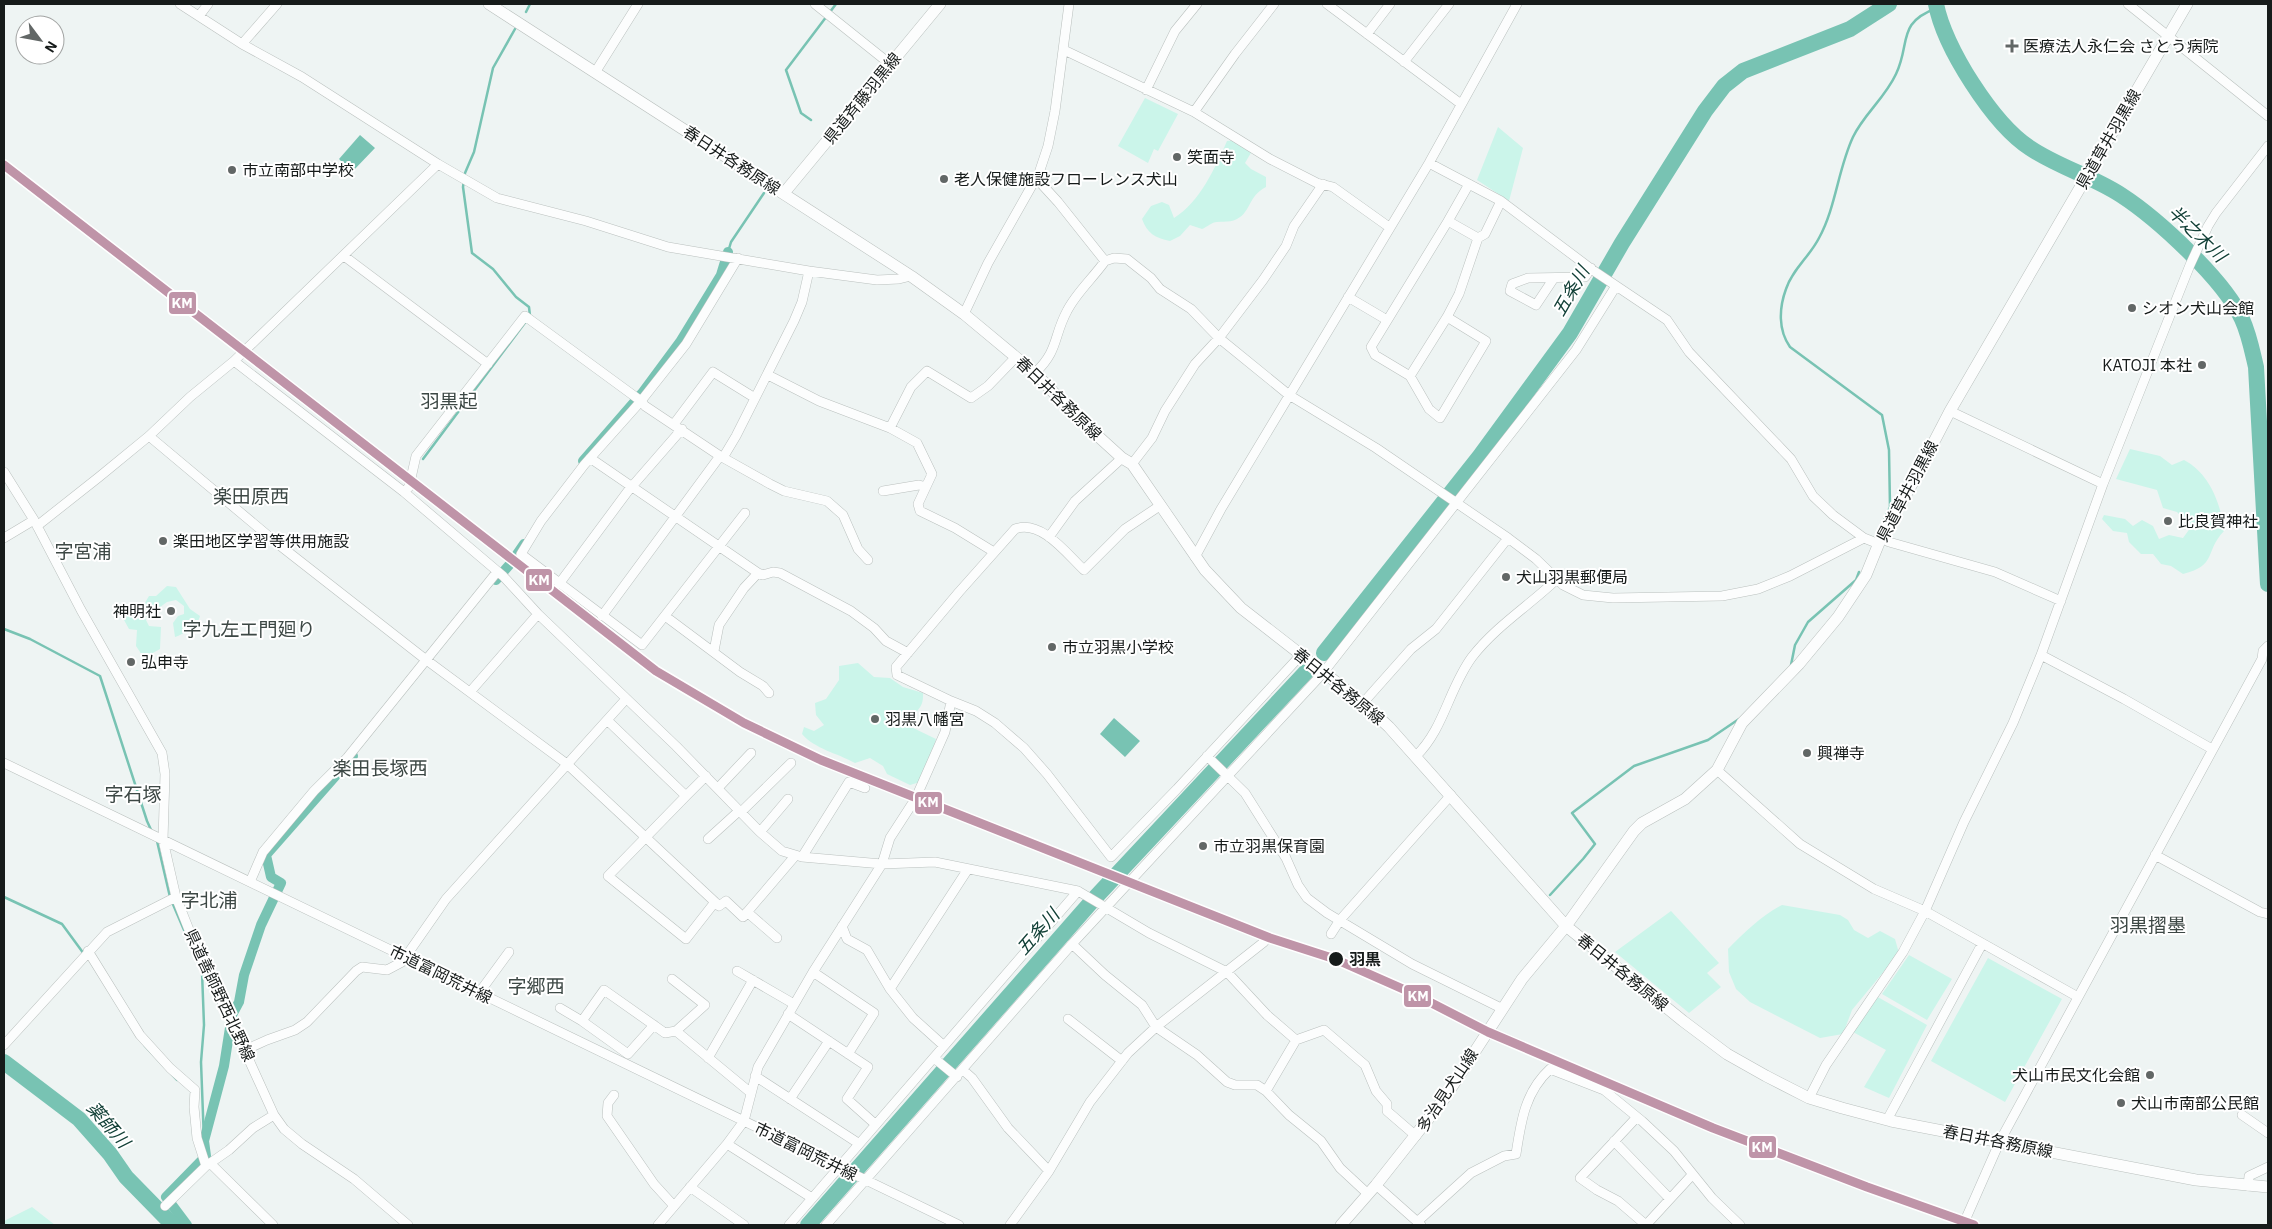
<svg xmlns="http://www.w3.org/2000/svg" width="2272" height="1229" font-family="'IBM Plex Sans','Noto Sans JP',sans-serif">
	<rect width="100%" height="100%" fill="#eef4f3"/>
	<path fill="#cbf5ea" d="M 1145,98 L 1178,114 L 1158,151 L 1154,149 L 1148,163 L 1118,146 Z
		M 1498,127 L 1523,148 L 1509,201 L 1477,180 Z
		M 1235,140 L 1252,151 L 1245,163 L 1251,169 L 1266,177 L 1266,187 C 1248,196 1251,212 1237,219 C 1230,223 1224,221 1217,222 C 1212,222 1207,227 1202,229 L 1190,225 L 1180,236 L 1170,241 C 1155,238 1147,233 1142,219 L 1151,206 L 1162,202 L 1169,205 L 1174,218 C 1200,202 1215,168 1227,141 Z
		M 2130,449 L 2160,456 L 2172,465 L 2184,460 C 2209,473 2221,503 2224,531 C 2204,552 2218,565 2183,574 L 2171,566 L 2161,564 L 2153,554 L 2141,554 L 2129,542 L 2127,533 L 2113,531 L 2102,519 L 2104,515 L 2125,519 L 2133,526 L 2142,520 L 2153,526 L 2159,539 L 2169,535 L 2183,538 L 2191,527 L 2177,512 L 2163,508 L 2157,490 L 2116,479 Z
		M 167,586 L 176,587 L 190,609 L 200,616 C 198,626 184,634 175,637 L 173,623 L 178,616 L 184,614 L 184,606 L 176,600 L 167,602 L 145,618 L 149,626 L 161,627 L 160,649 L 149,655 L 142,655 L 136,646 L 137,630 L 129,629 L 124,620 L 123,611 L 143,606 L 149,596 L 156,596 Z
		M 858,663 L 874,677 L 890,678 L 903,687 L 923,693 C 924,712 913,710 907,725 L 936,739 C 932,754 925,767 920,782 L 910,785 L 887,774 L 883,766 L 870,758 L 855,763 C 837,753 815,749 802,734 L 804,727 L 814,731 L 824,725 L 816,715 L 815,703 L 826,699 L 839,680 L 839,666 Z
		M 1782,905 L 1840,915 L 1848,920 L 1854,930 L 1868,938 L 1880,931 L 1895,939 L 1899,953 L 1852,1010 L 1843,1034 L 1820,1038 L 1750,1002 L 1736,989 L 1729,972 L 1728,949 C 1745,932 1761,916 1782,905 Z
		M 1671,911 L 1719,963 L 1707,973 L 1721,987 L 1689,1013 L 1615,952 Z
		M 1909,955 L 1952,979 L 1927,1020 L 1882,994 Z
		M 1988,958 L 2062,999 L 2005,1102 L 1931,1061 Z
		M 1876,996 L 1927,1025 L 1889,1098 L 1864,1087 L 1886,1050 L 1853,1032 Z
		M 32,1207 L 55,1225 L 4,1225 L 4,1221 Z"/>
	<path fill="#78c3b3" d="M 360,135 L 375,148 L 352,172 L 339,159 Z
		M 1114,718 L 1140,741 L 1125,757 L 1100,734 Z"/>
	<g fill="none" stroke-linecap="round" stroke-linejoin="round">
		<path stroke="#78c3b3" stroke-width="2.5" d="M 526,12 L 530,4
			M 515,29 L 493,68 L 474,152 L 465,173 L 463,187 L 472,253 L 493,269 L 516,297 L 529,307 L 530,316
			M 811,120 L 801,113 L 786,70 L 836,4
			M 728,252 L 731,242 L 764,193
			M 423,459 L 527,320
			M 1883,522 L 1890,507 L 1889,450 L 1882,415 L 1790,347 C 1778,330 1779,308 1786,289 C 1792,270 1810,256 1819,238 C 1836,207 1838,169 1853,137 C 1864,114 1885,98 1896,74 C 1911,43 1896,23 1937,8
			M 4,629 L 30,639 L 100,676 L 147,821 L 152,832
			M 1791,665 L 1795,645 L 1808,622 L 1856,580 L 1859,572
			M 157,841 L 170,897
			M 1550,895 L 1583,859 L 1595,844 L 1572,813 L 1634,766 L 1708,740 L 1739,719
			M 4,897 L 62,924 L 84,954
			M 172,902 L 202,972 L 204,1025 L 201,1062 L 204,1141
			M 145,1046 L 177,1080"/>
		<path stroke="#78c3b3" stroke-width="10" d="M 583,461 L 643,392 L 680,342 L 721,275 L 728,252
			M 496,580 L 511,563 L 524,544
			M 187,1225 L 166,1197 L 206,1156 L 204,1141 L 224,1066 L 232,1015 L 239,1002 L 244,975 L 261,925 L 281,883 L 271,877 L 266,855 L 353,756"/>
		<path stroke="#78c3b3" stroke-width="16" d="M 1936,4 C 1944,47 1993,124 2030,148 C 2058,167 2092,176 2121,195 C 2158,219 2224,280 2242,319 C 2249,334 2252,350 2256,367 L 2268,584
			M 1324,653 L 1480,456 L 1570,333 L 1622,243 L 1705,111 L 1724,86 L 1743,71 L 1850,29 L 1889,4
			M 4,1062 L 79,1119 L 110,1154 L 126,1177 L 173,1225
			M 808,1225 L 1093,900 L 1306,672"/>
		<defs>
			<path id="minor" d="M 180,4 L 242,44 L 302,77 L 438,164 L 497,198 L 586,221 L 668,247 L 809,271 L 877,280 L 899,279 L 911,276
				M 815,4 L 890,64
				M 1327,4 L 1461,104
				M 2128,4 L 2268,116
				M 199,16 L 208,4
				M 1367,34 L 1390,4
				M 242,44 L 277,4
				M 1064,50 L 1194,112 L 1270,159 L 1317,183 L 1333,187 L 1389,227
				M 1404,62 L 1449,4
				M 596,71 L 638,4
				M 1146,90 L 1175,31 L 1197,4
				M 1194,112 L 1235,54 L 1274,4
				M 1429,163 L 1501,201 L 1594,271 L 1667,320 L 1689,352 L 1791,459 L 1813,496 L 1833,515 L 1864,538 L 1879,544
				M 1036,178 L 1058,202 L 1105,261 L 1114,258 L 1127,259 L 1151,278 L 1160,289 L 1191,309 L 1219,338 L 1289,395 L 1376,448 L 1508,538 L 1536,559 L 1563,585 L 1583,595 L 1613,598 L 1722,596 L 1758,589 L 1790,576 L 1864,538
				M 1448,221 L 1469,184
				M 1478,238 L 1485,234 L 1501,201
				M 344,256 L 488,364
				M 738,258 L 686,344 L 641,401 L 584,465 L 541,521 L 521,554 L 642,645 L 745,513
				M 1554,278 L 1536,305 L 1510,291 L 1512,284 L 1528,278 L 1585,277 L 1591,268
				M 1348,297 L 1387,320
				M 964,314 L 988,263 L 1039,173 L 1048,146 L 1055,111 L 1069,4
				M 234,361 L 404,492 L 503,576 L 538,614 L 676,746 L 760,832 L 782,851 L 802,857 L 882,864 L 935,862 L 1078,891 L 1149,933 L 1227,972 L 1267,1015 L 1296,1040
				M 1035,373 C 1059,350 1053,337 1067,311 C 1076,293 1093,278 1105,261
				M 768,375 L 819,401 L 890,428 L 917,443 L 932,474 L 918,504 L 920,511 L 955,528 L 994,552
				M 1410,376 L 1375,355 L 1371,347 L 1448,221 L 1478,238 L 1459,294 L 1447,317 L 1410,376 L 1429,409 L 1440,418 L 1486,341 L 1447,317
				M 1950,411 L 2103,484
				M 674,424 L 713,372 L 755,398
				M 890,428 L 911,387 L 927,371 L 971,398 L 988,386 L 1016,357
				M 149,436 L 278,544 L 425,659 L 567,764 L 715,902
				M 724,456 L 736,436 L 794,321 L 802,302 L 809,271
				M 590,458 L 758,573 L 763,575 L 773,572 L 780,573 L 851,611 L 874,628 L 886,641 L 908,653
				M 1132,464 L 1152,438 L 1165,411 L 1195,364 L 1219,338 L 1263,280 L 1286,246 L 1294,226 L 1323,184
				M 4,472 L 34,520 L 81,610 L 162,753 L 165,774 L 163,840 L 176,897 L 197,950 L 229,1016 L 274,1115 L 284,1129 L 302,1144 L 354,1179 L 408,1225
				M 883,491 L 919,485 L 926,487
				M 404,492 L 409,487 L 416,456 L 525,316 L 641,401 L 645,406 L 720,456 L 770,484 L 784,491 L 827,501 L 843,515 L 858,549 L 868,560
				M 1161,505 L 1125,529 L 1084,570 C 1067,554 1041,519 1015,529 L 959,592 L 896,667 L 897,675 L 951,701 L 976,711 L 995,723 L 1024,748 L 1047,774 L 1111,857 L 1177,789 L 1300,656
				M 37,526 L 99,477 L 149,436 L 190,397 L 234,361 L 438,164
				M 1049,537 L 1075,501 L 1122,458
				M 4,538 L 34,520
				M 1881,538 L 1889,542 L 1995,572 L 2061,601
				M 1195,557 L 1221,509 L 1429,163 L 1517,4
				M 559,584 L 628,491 L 682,429
				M 602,616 L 720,456
				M 665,616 L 740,672 L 763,686 L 769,693
				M 714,651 L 719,625 L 744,588 L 758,573
				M 2041,655 L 2124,699 L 2212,749
				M 470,692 L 538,614
				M 1363,703 L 1411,649 L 1436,629 L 1508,538
				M 607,720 L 626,699
				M 1207,756 L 1245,793 L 1286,858 L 1298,885 L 1307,898 L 1327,913 L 1412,964 L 1503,1009
				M 1416,756 C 1444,729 1449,688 1472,657 C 1496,626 1530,605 1557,579
				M 4,763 L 959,1225
				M 1717,770 L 1800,844 L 1874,889 L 1925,911 L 2078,997
				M 718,788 L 751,753
				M 918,793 L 945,732 L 951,701
				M 686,796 L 608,876 L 686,939 L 715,902 L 719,906 L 726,901 L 743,917 L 795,856
				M 741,812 L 791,763
				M 760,832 L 788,799
				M 708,839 L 740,810
				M 2155,855 L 2260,912 L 2268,914
				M 802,857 L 849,782 L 865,788
				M 250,882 L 263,852 L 314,791 L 347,758 L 497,572
				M 747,912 L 777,938
				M 842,926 L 847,939 L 867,950 L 890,989 L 913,1018 L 944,1046
				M 1331,934 L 1340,920 L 1451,795
				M 1072,944 L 1105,975 L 1142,1005 L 1156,1027 L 1197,1055 L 1227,1082 L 1235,1085 L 1257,1085 L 1266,1091 L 1289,1115 L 1321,1141 L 1340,1168 L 1368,1194
				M 88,951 L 140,1035 L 170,1068 L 195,1090 L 194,1107 L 197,1138 L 206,1166
				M 737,971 L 794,1004
				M 813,972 L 874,1013 L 848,1054
				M 672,979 L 705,1005 L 676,1031
				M 890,989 L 968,869
				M 479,993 L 509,952
				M 560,1008 L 582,1021 L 604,990 L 665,1033 L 676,1031 L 751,1093
				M 788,1014 L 868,1067 L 847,1099 L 875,1124
				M 1068,1019 L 1122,1061
				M 582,1021 L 628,1054 L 654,1025
				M 4,1045 L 107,932 L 176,897
				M 245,1050 L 267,1040 L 295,1030 L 307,1022 L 356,971 L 362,967 L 387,970 L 402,962 L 446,899 L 607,720 L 686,796 L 706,776
				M 708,1058 L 753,980
				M 934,1058 L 957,1077
				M 963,1070 L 972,1078 L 1008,1128 L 1049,1171
				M 755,1076 L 858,1143
				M 1266,1091 L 1296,1040 L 1324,1030 L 1365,1065 L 1376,1091 L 1387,1104 L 1387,1111 L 1416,1136
				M 614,1095 L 608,1103 L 607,1116 L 654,1184 L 674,1206
				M 1809,1098 L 1826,1065 L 1903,952 L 1925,911 L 1964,822 L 2013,723 L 2041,655 L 2103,484 L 2190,265 L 2208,226 L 2216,213 L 2268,146
				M 790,1099 L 829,1041
				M 2242,1115 L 2268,1133
				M 1637,1117 L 1580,1178 L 1597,1190 L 1618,1201 L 1646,1225 L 1692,1175
				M 1887,1120 L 1982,944
				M 1614,1141 L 1670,1199
				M 727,1144 L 812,1198
				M 210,1163 L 273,1225
				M 1376,1185 L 1421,1225
				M 2248,1186 L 2249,1176 L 2268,1167
				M 690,1187 L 744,1225
				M 165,1206 L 206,1166 L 229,1150 L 253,1128 L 274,1115
				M 1417,1222 L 1471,1173 L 1504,1156 L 1516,1154 C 1521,1121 1525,1092 1550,1069 L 1604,1090 L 1642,1121 L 1674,1151 L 1712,1198 L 1740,1225
				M 658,1225 L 727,1144 L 744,1121 L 758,1067 L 813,972 L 882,864 L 890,838 L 912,804
				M 789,1225 L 1078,891
				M 826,1225 L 1072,944 L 1323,673 L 1576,350 L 1616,286
				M 1010,1225 L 1049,1171 L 1090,1102 L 1128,1053 L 1156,1027 L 1264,942
				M 1963,1225 L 2000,1141 L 2262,659 L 2263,651 L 2268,646"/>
			<path id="major" d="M 489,4 L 911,276 L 964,314 L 1035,373 L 1078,418 L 1122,458 L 1132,464 L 1205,570 L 1241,608 L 1363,703 L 1389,727 L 1566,926 L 1683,1021 L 1727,1054 L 1766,1076 L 1809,1098 L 1842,1108 L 1891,1121 L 2196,1180 L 2268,1187
				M 784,193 L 940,4
				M 1341,1225 L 1376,1185 L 1444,1099 L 1522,979 L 1566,926 L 1634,831 L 1642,823 L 1685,799 L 1717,770 L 1742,723 L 1799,664 L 1838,617 L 1866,575 L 1881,538 L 1912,484 L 1950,411 L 2187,4"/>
		</defs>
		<use href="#minor" stroke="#bac0be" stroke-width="10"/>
		<use href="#major" stroke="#bac0be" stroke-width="12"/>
		<use href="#minor" stroke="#fcfdfd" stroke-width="9"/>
		<use href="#major" stroke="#fcfdfd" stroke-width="11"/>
		<defs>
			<path id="rail-1" d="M 4,165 L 656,671 L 744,723 L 821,760 L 1270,938 L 1335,959 L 1412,993 L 1488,1032 L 1713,1128 L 1867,1187 L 1974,1225"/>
		</defs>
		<use href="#rail-1" stroke="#fff" stroke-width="12"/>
		<use href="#rail-1" stroke="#bf94a8" stroke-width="9"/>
	</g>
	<g fill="#626766" stroke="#fff" stroke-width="2">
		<path d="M2009.5 38.5h5v5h5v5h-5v5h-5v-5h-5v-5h5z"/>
		<circle cx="1177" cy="157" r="5"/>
		<circle cx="232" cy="170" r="5"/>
		<circle cx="944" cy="179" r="5"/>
		<circle cx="2132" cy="308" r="5"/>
		<circle cx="2202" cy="365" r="5"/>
		<circle cx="2168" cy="521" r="5"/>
		<circle cx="163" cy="541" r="5"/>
		<circle cx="1506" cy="577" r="5"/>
		<circle cx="171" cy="611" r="5"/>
		<circle cx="1052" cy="647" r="5"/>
		<circle cx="131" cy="662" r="5"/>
		<circle cx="875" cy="719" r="5"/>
		<circle cx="1807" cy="753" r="5"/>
		<circle cx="1203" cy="846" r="5"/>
		<circle cx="2150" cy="1075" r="5"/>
		<circle cx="2121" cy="1103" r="5"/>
	</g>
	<circle fill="#161b1a" stroke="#fff" stroke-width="2" cx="1336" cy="959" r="8"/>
	<g text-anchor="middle" stroke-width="4" stroke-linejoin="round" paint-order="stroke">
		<g font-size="16" fill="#161b1a" stroke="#fff" text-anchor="start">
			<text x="2023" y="52">医療法人永仁会 さとう病院</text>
			<text x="1187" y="163">笑面寺</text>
			<text x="242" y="176">市立南部中学校</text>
			<text x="954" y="185">老人保健施設フローレンス犬山</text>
			<text x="2142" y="314">シオン犬山会館</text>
			<text x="2192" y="371" text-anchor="end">KATOJI 本社</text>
			<text x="2178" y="527">比良賀神社</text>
			<text x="173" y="547">楽田地区学習等供用施設</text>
			<text x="1516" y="583">犬山羽黒郵便局</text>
			<text x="161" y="617" text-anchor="end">神明社</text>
			<text x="1062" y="653">市立羽黒小学校</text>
			<text x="141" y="668">弘申寺</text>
			<text x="885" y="725">羽黒八幡宮</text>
			<text x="1817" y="759">興禅寺</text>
			<text x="1213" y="852">市立羽黒保育園</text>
			<text x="2140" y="1081" text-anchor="end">犬山市民文化会館</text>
			<text x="2131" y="1109">犬山市南部公民館</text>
		</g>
		<g font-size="16" fill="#161b1a" stroke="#fff">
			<text transform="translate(862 98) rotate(-51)" y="6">県道斉藤羽黒線</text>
			<text transform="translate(2108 139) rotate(-60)" y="6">県道草井羽黒線</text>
			<text transform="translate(732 160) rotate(33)" y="6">春日井各務原線</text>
			<text transform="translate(1059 398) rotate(44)" y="6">春日井各務原線</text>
			<text transform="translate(1907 491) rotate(-62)" y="6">県道草井羽黒線</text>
			<text transform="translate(1339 686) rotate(39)" y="6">春日井各務原線</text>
			<text transform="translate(1623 972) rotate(39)" y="6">春日井各務原線</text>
			<text transform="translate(441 974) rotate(26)" y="6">市道富岡荒井線</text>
			<text transform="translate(220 995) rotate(65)" y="6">県道善師野西北野線</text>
			<text transform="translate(1447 1090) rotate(-56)" y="6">多治見犬山線</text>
			<text transform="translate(1998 1141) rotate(11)" y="6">春日井各務原線</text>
			<text transform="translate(806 1151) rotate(26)" y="6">市道富岡荒井線</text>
		</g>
		<g font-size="16" font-weight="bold" fill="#161b1a" stroke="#fff" text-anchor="start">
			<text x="1349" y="965">羽黒</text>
		</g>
		<g font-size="18" font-style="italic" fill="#124037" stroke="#fff">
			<text transform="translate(2197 234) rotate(44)" y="6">半之木川</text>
			<text transform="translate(1571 291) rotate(-60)" y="6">五条川</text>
			<text transform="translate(1038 932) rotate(-49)" y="6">五条川</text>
			<text transform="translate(108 1125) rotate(49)" y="6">薬師川</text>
		</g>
		<g font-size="19" fill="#3d4845" stroke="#fff">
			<text x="449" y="408">羽黒起</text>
			<text x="251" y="503">楽田原西</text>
			<text x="83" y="558">字宮浦</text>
			<text x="249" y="636">字九左エ門廻り</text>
			<text x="380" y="775">楽田長塚西</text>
			<text x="133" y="801">字石塚</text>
			<text x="209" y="907">字北浦</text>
			<text x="2148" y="932">羽黒摺墨</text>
			<text x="536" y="993">字郷西</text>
		</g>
	</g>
	<g stroke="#fff" stroke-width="2">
		<rect x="168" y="291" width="29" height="24" rx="5" fill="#bf94a8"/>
		<rect x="525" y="568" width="28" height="24" rx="5" fill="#bf94a8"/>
		<rect x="914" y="791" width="29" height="24" rx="5" fill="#bf94a8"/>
		<rect x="1403" y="984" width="29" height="24" rx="5" fill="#bf94a8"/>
		<rect x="1748" y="1135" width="29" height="24" rx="5" fill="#bf94a8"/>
	</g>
	<g font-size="14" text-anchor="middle" font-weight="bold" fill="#fff">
		<text x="182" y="308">KM</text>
		<text x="539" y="585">KM</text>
		<text x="928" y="807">KM</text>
		<text x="1418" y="1001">KM</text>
		<text x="1762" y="1152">KM</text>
	</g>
	<rect width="2272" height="1229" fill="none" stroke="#161b1a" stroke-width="10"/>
	<g transform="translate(40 40) rotate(122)"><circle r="24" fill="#ffffff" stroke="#a2a4a3"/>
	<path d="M0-4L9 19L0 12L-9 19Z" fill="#626766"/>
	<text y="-8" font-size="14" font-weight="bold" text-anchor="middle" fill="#161b1a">N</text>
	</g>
</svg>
